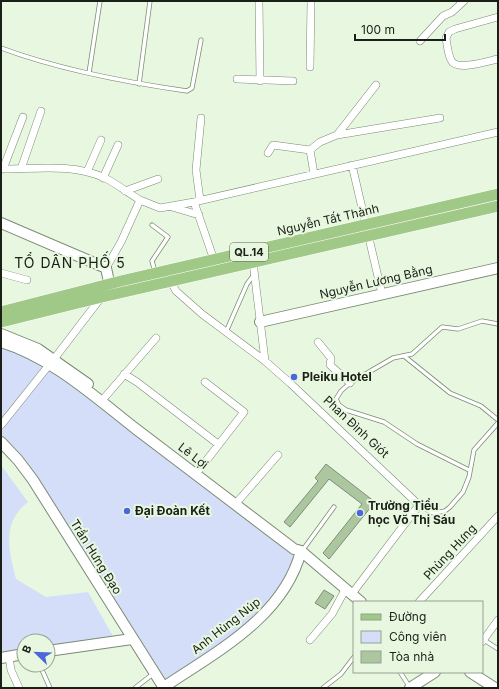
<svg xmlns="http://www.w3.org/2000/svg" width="499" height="689" font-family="Inter,sans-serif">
	<rect width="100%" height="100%" fill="#e8f8e0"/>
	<path fill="#d5def9" d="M 1,346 L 49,365 L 301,551 L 266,613 L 161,684 L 52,500 L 1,442 Z
		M 1,465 L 28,502 C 1,523 9,550 16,579 L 46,597 L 88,592 L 114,638 L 48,647 L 48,641 L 24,641 L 24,650 L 1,654 Z"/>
	<path fill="#acc69f" stroke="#7f8d78" d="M 326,464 L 375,502 L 329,559 L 323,553 L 362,504 L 329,479 L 290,527 L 284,522 L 318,481 L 315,478 Z
		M 324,590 L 334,596 L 325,609 L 315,603 Z"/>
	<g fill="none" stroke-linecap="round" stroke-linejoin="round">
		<defs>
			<path id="lane" d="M 1,48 C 60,70 124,82 187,91 L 192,88 L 201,40
				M 89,73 L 100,1
				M 139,84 L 150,1
				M 152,225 L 168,237 L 152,261 L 155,272
				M 226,332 L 247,284 L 253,276
				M 404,356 L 450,393 L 481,406 L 498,420
				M 469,470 L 417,444 L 384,422 L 346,410 L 339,405 L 336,399 L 341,391 L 350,383 L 393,358 L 412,354 L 442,327 L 458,329 L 482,321 L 498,324
				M 419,505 L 433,513 L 445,511 L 450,507 L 463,492 L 469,477 L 474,450 L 498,423
				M 302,551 L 334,507
				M 484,640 L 498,649
				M 42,670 L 50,688
				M 400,672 L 409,686
				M 135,688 L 153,674
				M 323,688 L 341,674 L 354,657"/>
			<path id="street" d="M 259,1 L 260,81
				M 498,17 L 455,29 L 449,32 L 446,38 C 447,45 448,54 451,60 C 456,72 488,61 498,59
				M 420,41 L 443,16 L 452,12 L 464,1
				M 310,67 L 311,1
				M 237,79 L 293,81
				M 337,135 L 440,118
				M 268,153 L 273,145 L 310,150
				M 352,165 L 382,294
				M 1,169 C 36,169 73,163 105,178 C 117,184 128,193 140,200 L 121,242 L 106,268
				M 3,169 L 23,117
				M 21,169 L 41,111
				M 87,172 L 101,140
				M 314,174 L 310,150 L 320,142 L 337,135 L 376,85
				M 103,178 L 118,145
				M 125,191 L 158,179
				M 140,200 L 160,208 L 194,202 L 498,132
				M 200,200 L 196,170 L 201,118
				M 194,202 L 214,260
				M 172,207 L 199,215
				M 253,262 L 265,361
				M 1,273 L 27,280
				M 171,282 L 176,291 L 202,314 L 265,361 L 290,383 L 419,505 L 351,595
				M 318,342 L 331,358 L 330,365 L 350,383
				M 54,359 L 100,299
				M 124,374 L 137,382 L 218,444
				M 105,397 L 156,338
				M 1,425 L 49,365
				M 199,470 L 244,412 L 205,382
				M 238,501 L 278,455
				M 419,602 L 498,516
				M 310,640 L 332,614 L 345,590
				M 482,642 L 498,620
				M 9,657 L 11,670 L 19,688"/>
			<path id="secondary" d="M 1,223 L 106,268 L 111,291
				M 260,322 L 498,268
				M 1,334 L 38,349 L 88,384
				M 1,342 C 51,357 95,397 136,429 C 189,469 241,509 294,549 L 301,551 L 361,602
				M 1,442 L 18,460 L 33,480 L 164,688
				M 48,651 L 132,639
				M 1,658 L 24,654
				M 470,672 L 495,688
				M 164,687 C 216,652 284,617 301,551
				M 410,688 L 435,672"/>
			<path id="primary" d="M 1,312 L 121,281 L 498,194
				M 1,322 L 102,297 L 498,206"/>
		</defs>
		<use href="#lane" stroke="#7c8a75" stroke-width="5"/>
		<use href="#street" stroke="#7c8a75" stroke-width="8"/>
		<use href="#secondary" stroke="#7c8a75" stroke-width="12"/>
		<use href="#primary" stroke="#fff" stroke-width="12"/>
		<use href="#lane" stroke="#fff" stroke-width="3.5"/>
		<use href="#street" stroke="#fff" stroke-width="7"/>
		<use href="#secondary" stroke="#fff" stroke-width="10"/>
		<use href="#primary" stroke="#a0c886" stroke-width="11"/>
	</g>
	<g fill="#4d67db" stroke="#e8f8e0" stroke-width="1.5">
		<circle cx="294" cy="377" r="4"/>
		<circle cx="127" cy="511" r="4"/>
		<circle cx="360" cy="513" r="4"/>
	</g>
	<g text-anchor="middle" stroke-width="4" stroke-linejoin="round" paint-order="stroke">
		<rect fill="#e8f8e0" stroke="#586053" stroke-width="1" x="230" y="243" width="38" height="18" rx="3"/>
		<g font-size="11" font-weight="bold" fill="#1a1f17">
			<text x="249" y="256">QL.14</text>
		</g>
		<g font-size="12" fill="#1a1f17" stroke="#e8f8e0">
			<text transform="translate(328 220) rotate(-13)" y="4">Nguyễn Tất Thành</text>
			<text transform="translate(376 282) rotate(-13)" y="4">Nguyễn Lương Bằng</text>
			<text transform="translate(356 427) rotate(43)" y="4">Phan Đình Giót</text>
			<text transform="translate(193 456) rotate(38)" y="4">Lê Lợi</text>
			<text transform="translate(450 552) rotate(-47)" y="4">Phùng Hưng</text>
			<text transform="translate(96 557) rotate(58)" y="4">Trần Hưng Đạo</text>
			<text transform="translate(226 626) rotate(-38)" y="4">Anh Hùng Núp</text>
		</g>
		<g font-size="12" font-weight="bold" fill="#1a1f17" stroke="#e8f8e0" text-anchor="start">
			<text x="302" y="381">Pleiku Hotel</text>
			<text x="368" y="510">Trường Tiểu<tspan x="368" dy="14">học Võ Thị Sáu</tspan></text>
			<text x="135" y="515">Đại Đoàn Kết</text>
		</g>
		<g font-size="14" letter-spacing="1" fill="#1a1f17" stroke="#e8f8e0">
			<text x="70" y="268">TỔ DÂN PHỐ 5</text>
		</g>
	</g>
	<rect width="499" height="689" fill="none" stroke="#1a1f17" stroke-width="4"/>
	<rect x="353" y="601" width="130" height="72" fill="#e8f8e0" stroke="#96a190"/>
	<rect x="361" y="614" width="20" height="6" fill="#a0c886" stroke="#96a190"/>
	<text x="389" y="621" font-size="12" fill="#1a1f17">Đường</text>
	<rect x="361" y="631" width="20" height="12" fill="#d5def9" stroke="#96a190"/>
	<text x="389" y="641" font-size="12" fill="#1a1f17">Công viên</text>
	<rect x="361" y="651" width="20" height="12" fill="#acc69f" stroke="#96a190"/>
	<text x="389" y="661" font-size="12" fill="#1a1f17">Tòa nhà</text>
	<g transform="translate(36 653) rotate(293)"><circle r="19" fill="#e8f8e0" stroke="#96a190"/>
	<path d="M0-3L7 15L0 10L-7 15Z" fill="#4d67db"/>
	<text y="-6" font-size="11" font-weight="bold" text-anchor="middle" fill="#1a1f17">B</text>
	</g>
	<path d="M355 34v6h90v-6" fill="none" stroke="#1a1f17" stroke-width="2"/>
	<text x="361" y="34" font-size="12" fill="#1a1f17" stroke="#e8f8e0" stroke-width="3" paint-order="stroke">100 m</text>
</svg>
